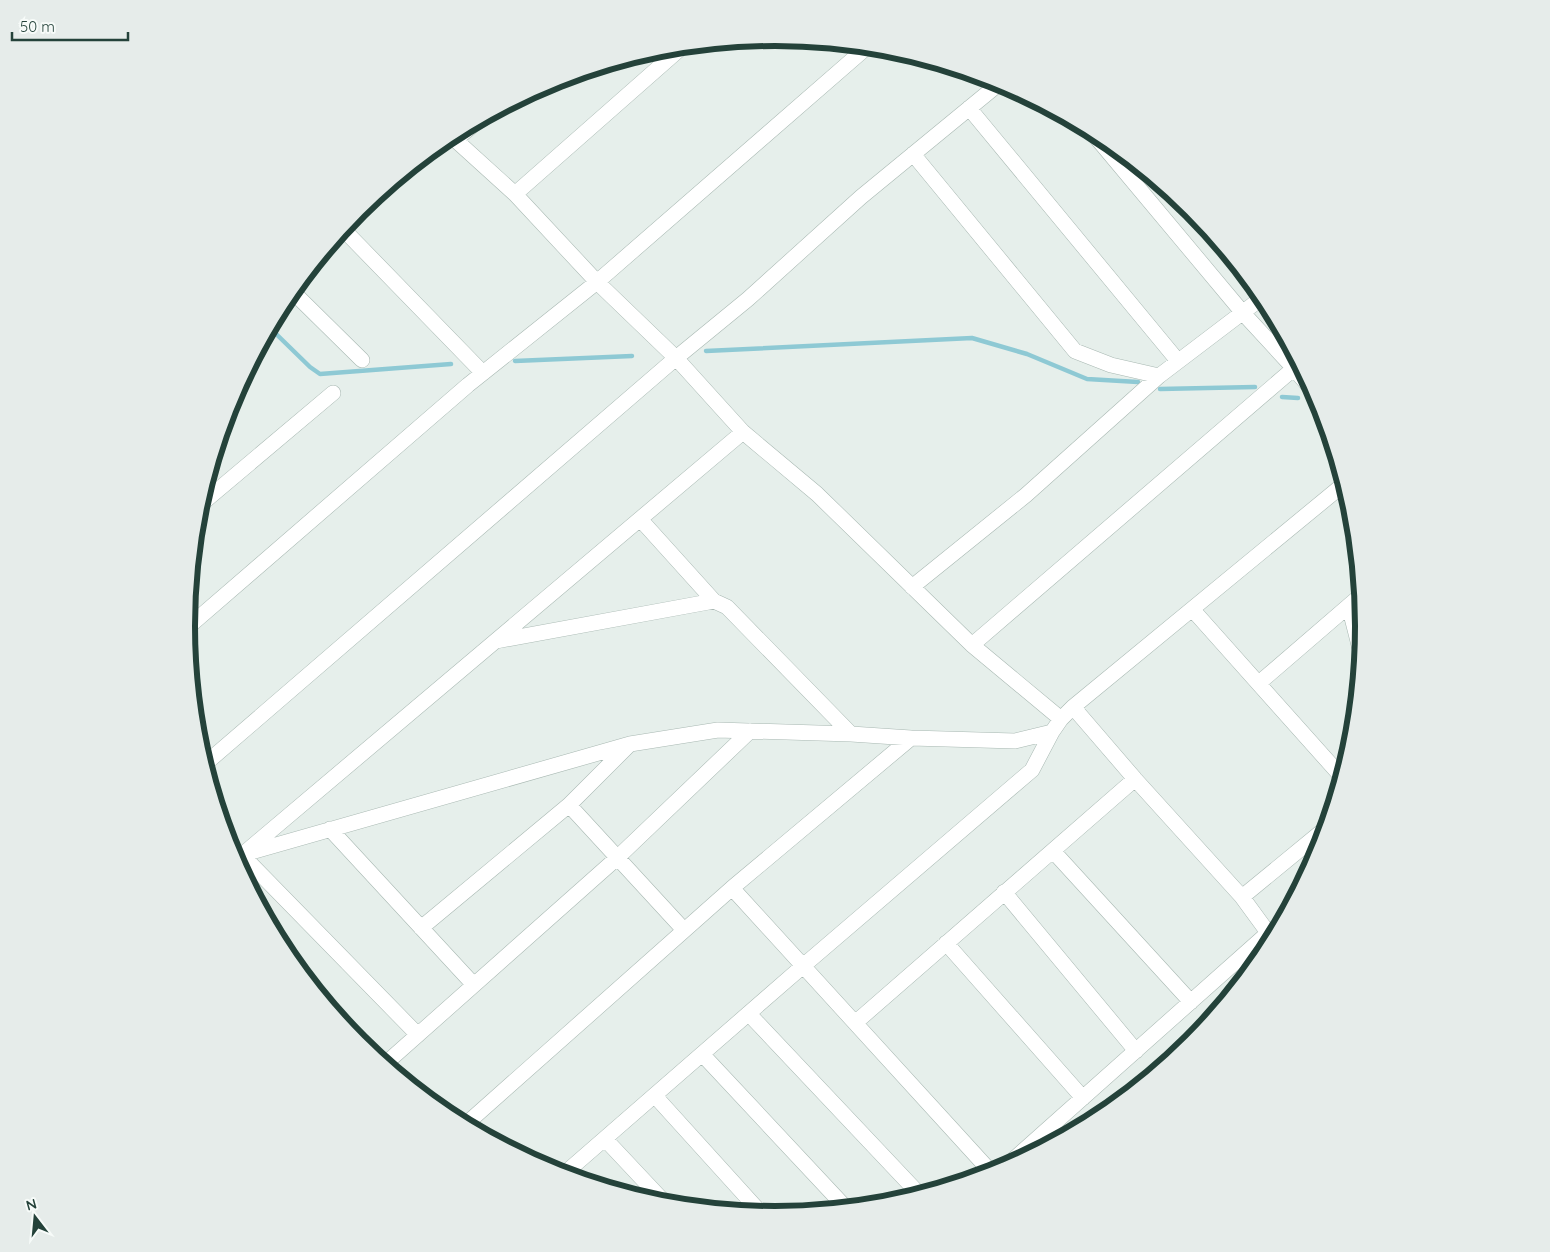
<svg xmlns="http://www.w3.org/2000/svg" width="1550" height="1252" font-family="Quicksand,sans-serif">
	<rect width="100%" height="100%" fill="#e6efeb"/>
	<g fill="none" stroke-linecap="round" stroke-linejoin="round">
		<path stroke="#8ec9d4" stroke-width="4.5" d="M 270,328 L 310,367 L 320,374 L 451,364
			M 706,351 L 972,338 L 1027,354 L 1087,379 L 1138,382
			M 515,361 L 632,356
			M 1160,389 L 1255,387
			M 1282,397 L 1298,398"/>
		<defs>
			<path id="street" d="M 969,108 L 1178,361
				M 1090,130 L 1243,313 L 1289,363 L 1315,393
				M 450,135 L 515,194 L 597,282 L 676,358 L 743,432 L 817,494 L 972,645 L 1061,719
				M 455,140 L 479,120
				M 913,154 L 1075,351 L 1111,365 L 1159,376
				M 515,194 L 682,47
				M 343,229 L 483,373
				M 292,291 L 362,360
				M 200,505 L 333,393
				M 640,519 L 714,601
				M 912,587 L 1026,495 L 1159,376 L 1263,297
				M 1349,606 L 1361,653
				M 1192,609 L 1341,776
				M 187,628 L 468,385 L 597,282 L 867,47
				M 496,641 L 714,601 L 727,607 L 851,734
				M 972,645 L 1299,364
				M 1259,683 L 1360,596
				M 1073,707 L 1135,779 L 1242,897 L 1272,938
				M 205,764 L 676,358 L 748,299 L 861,197 L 1001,82
				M 569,805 L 684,930
				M 330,829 L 474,985
				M 1053,851 L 1191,1002
				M 248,853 L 630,744 L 718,730 L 851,734 L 911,738
				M 732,888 L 991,1172
				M 1004,892 L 1136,1051
				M 1242,897 L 1326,828
				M 421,928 L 569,805 L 628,746
				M 946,943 L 1083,1098
				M 749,1014 L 919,1194
				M 855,1023 L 1135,779
				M 418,1035 L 242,855 L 743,432
				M 702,1054 L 846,1208
				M 385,1064 L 617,858 L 750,731
				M 655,1096 L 761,1213
				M 465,1125 L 732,888 L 911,738 L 1015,741 L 1052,732 L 1061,719 L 1073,707 L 1344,484
				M 605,1139 L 666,1204
				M 1005,1167 L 1268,933
				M 564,1174 L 803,966 L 1032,770 L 1052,732"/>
		</defs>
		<use href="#street" stroke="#a8b8b2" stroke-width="16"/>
		<use href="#street" stroke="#fff" stroke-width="15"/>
	</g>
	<path d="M0 0H1550V1252H0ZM195 626a580 580 0 1 1 1160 0a580 580 0 1 1-1160 0Z" fill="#e6ecea" fill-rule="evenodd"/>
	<path fill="none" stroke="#24423a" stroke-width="6" d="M195 626a580 580 0 1 1 1160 0a580 580 0 1 1-1160 0Z"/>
	<g transform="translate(35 1217) rotate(344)" stroke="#f7fbf9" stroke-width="4" paint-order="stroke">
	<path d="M0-4L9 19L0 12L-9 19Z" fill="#24423a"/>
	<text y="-8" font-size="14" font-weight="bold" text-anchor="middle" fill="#24423a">N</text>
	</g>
	<path d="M12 32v8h116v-8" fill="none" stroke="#24423a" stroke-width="2.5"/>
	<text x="20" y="32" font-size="15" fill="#24423a" stroke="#f7fbf9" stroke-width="4" paint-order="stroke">50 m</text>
</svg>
